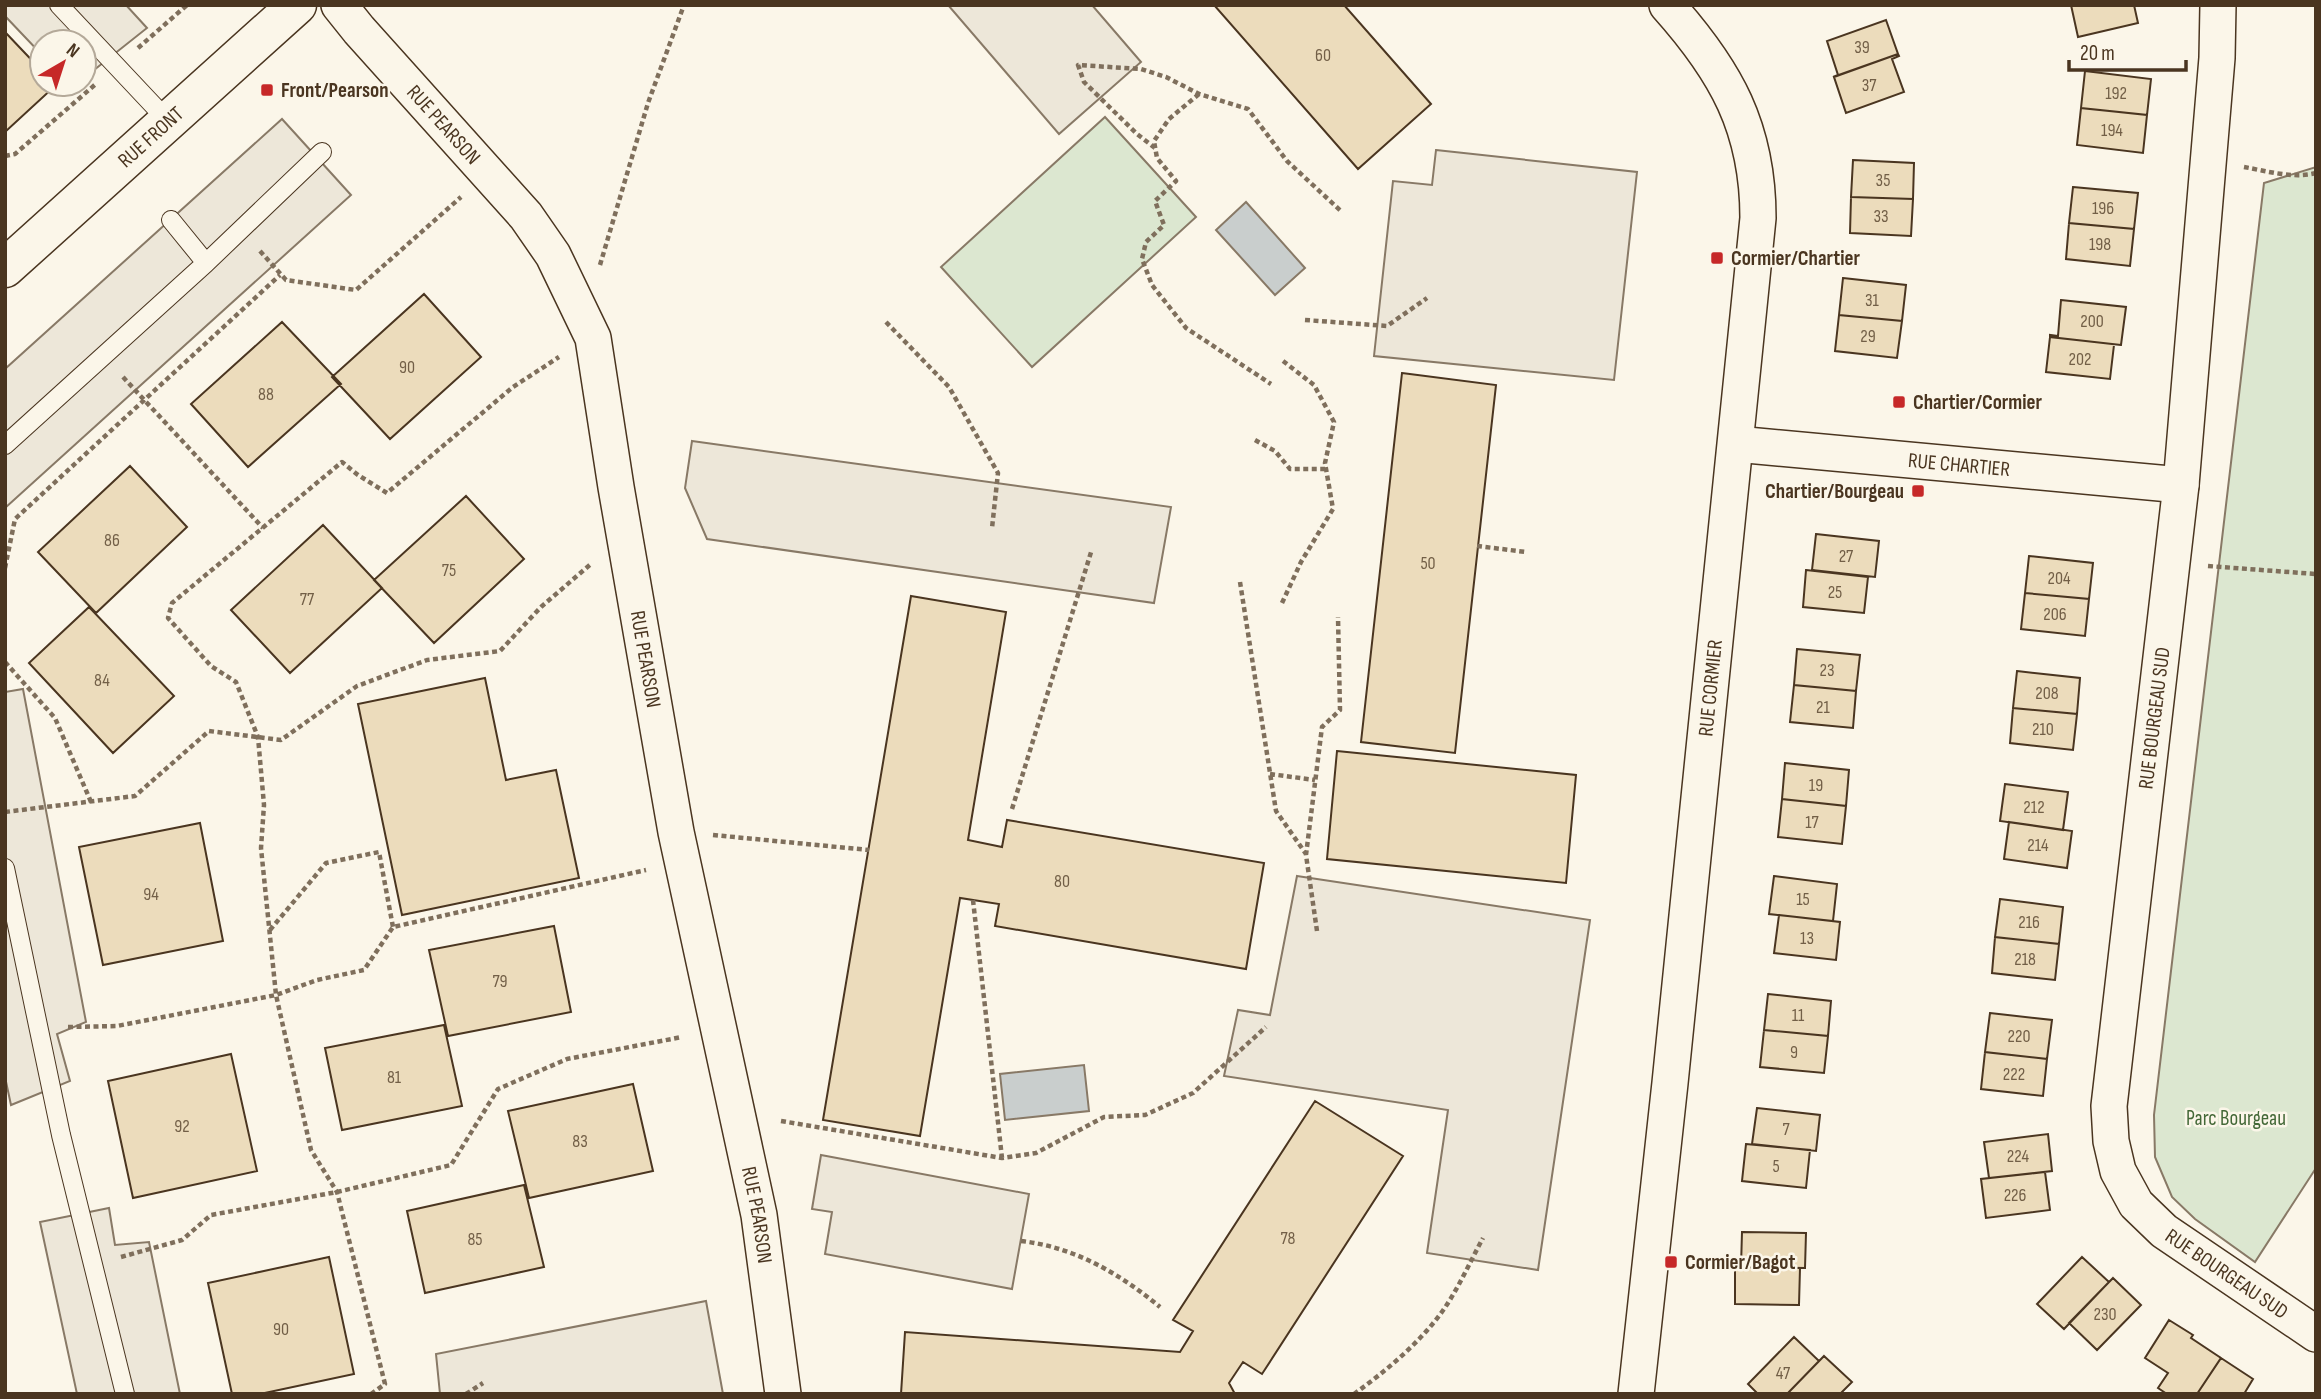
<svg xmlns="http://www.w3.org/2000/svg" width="2321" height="1399" font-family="'Sofia Sans Condensed',sans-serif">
	<rect width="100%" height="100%" fill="#fbf6e9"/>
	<path fill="#dce7d0" stroke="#887966" stroke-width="2" d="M 1105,117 L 1196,217 L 1032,367 L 941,267 Z
		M 2316,167 L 2316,1168 L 2255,1262 L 2195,1219 L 2172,1197 L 2155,1157 L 2154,1115 L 2264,183 Z"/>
	<path fill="#ede7d9" stroke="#887966" stroke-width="2" d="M 5,5 L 126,5 L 147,28 L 84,78 L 84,42 L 42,42 L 42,55 L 5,16 Z
		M 948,5 L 1092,5 L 1141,62 L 1059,134 Z
		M 282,119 L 351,195 L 5,508 L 5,369 Z
		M 1436,150 L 1637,172 L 1614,380 L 1374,356 L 1393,181 L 1432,185 Z
		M 692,441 L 1171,507 L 1154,603 L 707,539 L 685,488 Z
		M 23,689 L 86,1022 L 57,1034 L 70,1081 L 11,1105 L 5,1077 L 5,692 Z
		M 1297,876 L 1590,920 L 1538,1270 L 1427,1253 L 1448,1110 L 1224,1076 L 1238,1010 L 1270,1015 Z
		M 821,1155 L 1029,1194 L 1012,1289 L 825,1254 L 832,1212 L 812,1209 Z
		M 109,1208 L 115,1245 L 149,1242 L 180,1394 L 77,1394 L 40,1222 Z
		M 706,1301 L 723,1394 L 440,1394 L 436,1354 Z"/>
	<path fill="#c9cecd" stroke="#887966" stroke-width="2" d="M 1246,202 L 1305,268 L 1275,295 L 1216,230 Z
		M 1084,1065 L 1089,1111 L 1005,1120 L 1000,1074 Z"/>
	<path fill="#ecdcbc" stroke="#4a3520" stroke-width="2" d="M 1214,5 L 1344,5 L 1431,104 L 1358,169 Z
		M 2071,5 L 2134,5 L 2138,23 L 2078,37 Z
		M 1886,20 L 1898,54 L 1833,77 L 1838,75 L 1827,41 Z
		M 5,32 L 42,71 L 42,84 L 55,86 L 5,132 Z
		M 1898,54 L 1899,56 L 1892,59 L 1904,92 L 1846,113 L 1834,77 Z
		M 2085,71 L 2151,79 L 2147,115 L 2081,108 Z
		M 2081,108 L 2147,115 L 2143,153 L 2077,145 Z
		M 1853,160 L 1914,163 L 1913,199 L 1851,197 Z
		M 2073,187 L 2138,193 L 2134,229 L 2069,223 Z
		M 1851,197 L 1913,199 L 1911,236 L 1850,233 Z
		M 2069,223 L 2134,229 L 2130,266 L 2066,259 Z
		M 1843,278 L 1906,285 L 1902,321 L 1839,315 Z
		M 424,294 L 481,357 L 390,439 L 332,377 Z
		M 2061,300 L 2126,307 L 2121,345 L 2050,337 L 2050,335 L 2058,336 Z
		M 1839,315 L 1902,321 L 1897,358 L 1835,351 Z
		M 282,322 L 341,384 L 248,467 L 191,404 Z
		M 2050,337 L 2121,345 L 2114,345 L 2110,379 L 2046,372 Z
		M 1402,373 L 1496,385 L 1455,753 L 1361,742 Z
		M 130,466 L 187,527 L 96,613 L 38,552 Z
		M 466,496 L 524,559 L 434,643 L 374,580 Z
		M 323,525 L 382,588 L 290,673 L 231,610 Z
		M 1816,534 L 1879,541 L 1875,577 L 1812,570 Z
		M 2029,556 L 2093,563 L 2089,599 L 2025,593 Z
		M 1806,570 L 1868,577 L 1864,613 L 1803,607 Z
		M 2025,593 L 2089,599 L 2085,636 L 2021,629 Z
		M 911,596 L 1006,612 L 968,840 L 1002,847 L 1007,820 L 1264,863 L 1246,969 L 995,926 L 999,904 L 960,898 L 920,1136 L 823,1120 Z
		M 89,607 L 174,696 L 113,753 L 29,663 Z
		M 1797,649 L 1860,655 L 1856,691 L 1794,685 Z
		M 2017,671 L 2080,678 L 2077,714 L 2013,708 Z
		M 485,678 L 506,780 L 556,770 L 579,878 L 402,915 L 358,704 Z
		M 1794,685 L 1856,691 L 1853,728 L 1790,722 Z
		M 2013,708 L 2077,714 L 2073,750 L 2010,743 Z
		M 1337,751 L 1576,775 L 1566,883 L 1327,859 Z
		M 1785,763 L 1849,770 L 1846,806 L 1782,799 Z
		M 2005,784 L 2068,792 L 2063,830 L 2000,821 Z
		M 1782,799 L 1846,806 L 1842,844 L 1778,837 Z
		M 2009,822 L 2072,831 L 2067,868 L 2004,859 Z
		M 200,823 L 223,941 L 103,965 L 79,847 Z
		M 1774,876 L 1837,884 L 1833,921 L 1769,914 Z
		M 2000,899 L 2063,907 L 2059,944 L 1995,937 Z
		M 1779,915 L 1840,922 L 1836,960 L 1774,953 Z
		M 554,926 L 571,1012 L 448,1036 L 429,950 Z
		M 1995,937 L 2059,944 L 2055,980 L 1992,973 Z
		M 1768,994 L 1831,1001 L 1828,1036 L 1764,1030 Z
		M 1990,1013 L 2052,1020 L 2047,1059 L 1985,1052 Z
		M 444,1025 L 462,1106 L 342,1130 L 325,1048 Z
		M 1764,1030 L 1828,1036 L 1824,1073 L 1760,1067 Z
		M 1985,1052 L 2047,1059 L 2043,1096 L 1981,1089 Z
		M 231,1054 L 257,1171 L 133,1198 L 108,1081 Z
		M 633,1084 L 653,1171 L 529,1198 L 508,1111 Z
		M 1315,1101 L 1403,1156 L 1262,1374 L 1243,1362 L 1229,1383 L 1235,1394 L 901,1394 L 905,1332 L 1180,1352 L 1193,1331 L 1173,1320 Z
		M 1757,1108 L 1820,1115 L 1816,1151 L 1752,1144 Z
		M 2048,1134 L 2052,1171 L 1989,1178 L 1984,1142 Z
		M 1746,1144 L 1810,1150 L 1806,1188 L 1742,1181 Z
		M 2045,1172 L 2050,1210 L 1986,1218 L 1981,1179 Z
		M 524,1185 L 544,1267 L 425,1293 L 407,1211 Z
		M 1742,1232 L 1806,1233 L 1805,1268 L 1741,1267 Z
		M 329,1257 L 354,1374 L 260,1394 L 232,1394 L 208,1283 Z
		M 2082,1257 L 2109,1282 L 2064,1329 L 2037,1304 Z
		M 1735,1267 L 1800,1268 L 1799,1305 L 1735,1304 Z
		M 2113,1278 L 2141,1305 L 2097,1350 L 2069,1323 Z
		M 2169,1320 L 2193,1335 L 2191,1338 L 2221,1358 L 2197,1394 L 2167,1394 L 2158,1388 L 2168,1373 L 2145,1358 Z
		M 1794,1337 L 1819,1361 L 1787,1394 L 1758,1394 L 1748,1384 Z
		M 1824,1356 L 1852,1382 L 1840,1394 L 1787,1394 Z
		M 2221,1358 L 2253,1379 L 2244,1394 L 2197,1394 Z"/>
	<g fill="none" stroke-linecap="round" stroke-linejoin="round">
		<defs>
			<path id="service" d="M 59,5 L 169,122
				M 206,263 L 322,152
				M 5,445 L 206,263 L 171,220
				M 5,868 L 61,1135 L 125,1394"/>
			<g id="minor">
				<path id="s1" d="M 339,5 L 359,30 L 526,216 L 553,255 L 593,338 L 616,487 L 676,832 L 759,1215 L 783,1394"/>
				<path id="s2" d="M 2218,5 L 2217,58 L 2181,485 L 2109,1106 L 2111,1141 L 2118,1171 L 2136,1204 L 2164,1231 L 2316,1334"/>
				<path id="s3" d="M 1736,444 L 2181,485"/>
				<path id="s4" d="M 1636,1394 L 1670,1083 L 1758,218 C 1758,128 1726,71 1667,5"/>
			</g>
			<g id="tertiary">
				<path id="s5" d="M 5,268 L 297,5"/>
			</g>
		</defs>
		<use href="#service" stroke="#4a3520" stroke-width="20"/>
		<use href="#minor" stroke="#4a3520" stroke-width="38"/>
		<use href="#tertiary" stroke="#4a3520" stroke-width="41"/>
		<path stroke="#7f6f5c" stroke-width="4.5" stroke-dasharray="5 3.5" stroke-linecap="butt" d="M 138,48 L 187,5
			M 1199,94 L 1169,119 L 1154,141 L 1157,158 L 1176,181 L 1155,201 L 1164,225 L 1146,242 L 1142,259 L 1152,285 L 1186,328 L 1271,384
			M 1155,148 L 1137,134 L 1084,82 L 1078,65 L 1141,69 L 1166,77 L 1199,94 L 1248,109 L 1287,161 L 1342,212
			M 5,156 L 15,154 L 97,83
			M 2244,167 C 2266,171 2294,179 2316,173
			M 260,251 L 286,280 L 356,290 L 461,197
			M 600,265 L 648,103 L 684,5
			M 1305,320 L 1387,326 L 1427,298
			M 886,322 L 949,387 L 998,473 L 992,528
			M 123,377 L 263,528
			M 1255,440 L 1275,451 L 1290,469 L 1325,469
			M 1477,546 L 1526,552
			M 2208,566 L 2316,574
			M 5,568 L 15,519 L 280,275
			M 1240,582 L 1276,811 L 1306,854
			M 1282,603 L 1301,562 L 1333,509 L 1325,463 L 1334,422 L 1314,385 L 1283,361
			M 5,662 L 55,718 L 91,802
			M 1270,774 L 1315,780
			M 1012,809 L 1092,549
			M 5,812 L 135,796 L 209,731 L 281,740 L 357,686 L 427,660 L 500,651 L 541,607 L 592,563
			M 713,835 L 869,850
			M 973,900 L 1002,1158
			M 270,930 L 326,863 L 379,852 L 393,927
			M 1317,931 L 1306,855 L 1322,727 L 1340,710 L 1338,617
			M 68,1027 L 117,1026 L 276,995 L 317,980 L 364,970 L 393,927 L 646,870
			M 781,1121 L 1002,1158 L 1036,1153 L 1104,1117 L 1145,1115 L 1193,1093 L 1266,1027
			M 1021,1241 C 1074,1247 1119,1273 1160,1307
			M 121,1257 L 182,1240 L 211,1215 L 337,1192 L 451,1165 L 498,1089 L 567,1059 L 682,1037
			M 371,1394 L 385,1384 L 337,1192 L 311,1150 L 276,995 L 261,848 L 264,805 L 258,737 L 236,682 L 211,666 L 168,618 L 172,603 L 342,462 L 358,475 L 387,493 L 513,387 L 559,357
			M 466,1394 L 483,1383
			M 1354,1394 C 1386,1371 1421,1342 1444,1309 C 1459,1287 1470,1262 1483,1238"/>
		<use href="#service" stroke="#fbf6e9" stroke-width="18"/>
		<use href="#minor" stroke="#fbf6e9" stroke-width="35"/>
		<use href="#tertiary" stroke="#fbf6e9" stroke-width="38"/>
	</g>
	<g fill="#c62828" stroke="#fbf6e9" stroke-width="2.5">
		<rect x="260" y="83" width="14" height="14" rx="3.5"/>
		<rect x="1710" y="251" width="14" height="14" rx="3.5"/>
		<rect x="1892" y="395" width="14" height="14" rx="3.5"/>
		<rect x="1911" y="484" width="14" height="14" rx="3.5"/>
		<rect x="1664" y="1255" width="14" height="14" rx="3.5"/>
	</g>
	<g text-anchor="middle" stroke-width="5" stroke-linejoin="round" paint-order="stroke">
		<g font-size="18" fill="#725f47">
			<text x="1862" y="53">39</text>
			<text x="1323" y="61">60</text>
			<text x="1869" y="91">37</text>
			<text x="2116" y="99">192</text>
			<text x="2112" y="136">194</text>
			<text x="1883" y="186">35</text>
			<text x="2103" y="214">196</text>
			<text x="1881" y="222">33</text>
			<text x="2100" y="250">198</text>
			<text x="1872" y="306">31</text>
			<text x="2092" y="327">200</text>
			<text x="1868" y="342">29</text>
			<text x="2080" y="365">202</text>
			<text x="407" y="373">90</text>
			<text x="266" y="400">88</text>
			<text x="112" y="546">86</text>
			<text x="1846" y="562">27</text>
			<text x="1428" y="569">50</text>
			<text x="449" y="576">75</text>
			<text x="2059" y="584">204</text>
			<text x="1835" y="598">25</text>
			<text x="307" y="605">77</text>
			<text x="2055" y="620">206</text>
			<text x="1827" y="676">23</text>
			<text x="102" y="686">84</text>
			<text x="2047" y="699">208</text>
			<text x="1823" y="713">21</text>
			<text x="2043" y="735">210</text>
			<text x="1816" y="791">19</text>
			<text x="2034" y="813">212</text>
			<text x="1812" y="828">17</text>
			<text x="2038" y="851">214</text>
			<text x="1062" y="887">80</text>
			<text x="151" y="900">94</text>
			<text x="1803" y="905">15</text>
			<text x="2029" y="928">216</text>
			<text x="1807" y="944">13</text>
			<text x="2025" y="965">218</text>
			<text x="500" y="987">79</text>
			<text x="1798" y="1021">11</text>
			<text x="2019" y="1042">220</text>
			<text x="1794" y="1058">9</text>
			<text x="2014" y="1080">222</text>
			<text x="394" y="1083">81</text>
			<text x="182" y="1132">92</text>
			<text x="1786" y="1135">7</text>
			<text x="580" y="1147">83</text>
			<text x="2018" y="1162">224</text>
			<text x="1776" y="1172">5</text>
			<text x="2015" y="1201">226</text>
			<text x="1288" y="1244">78</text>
			<text x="475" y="1245">85</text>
			<text x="2105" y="1320">230</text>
			<text x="281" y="1335">90</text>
			<text x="1783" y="1379">47</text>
		</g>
		<g font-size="21" font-weight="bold" fill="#4a3520" stroke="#fbf6e9" text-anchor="start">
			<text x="281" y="97">Front/Pearson</text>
			<text x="1731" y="265">Cormier/Chartier</text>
			<text x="1913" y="409">Chartier/Cormier</text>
			<text x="1904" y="498" text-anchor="end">Chartier/Bourgeau</text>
			<text x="1685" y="1269">Cormier/Bagot</text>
		</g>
		<g font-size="21" fill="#4a3520" stroke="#fbf6e9">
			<text dy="7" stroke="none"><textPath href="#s1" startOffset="159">RUE PEARSON</textPath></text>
			<text dy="7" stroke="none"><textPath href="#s5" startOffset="196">RUE FRONT</textPath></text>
			<text dy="7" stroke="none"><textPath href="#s3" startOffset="224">RUE CHARTIER</textPath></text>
			<text dy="7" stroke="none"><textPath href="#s1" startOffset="747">RUE PEARSON</textPath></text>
			<text dy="7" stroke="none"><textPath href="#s4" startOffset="710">RUE CORMIER</textPath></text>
			<text transform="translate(2154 718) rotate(-83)" y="7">RUE BOURGEAU SUD</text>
			<text dy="7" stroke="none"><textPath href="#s1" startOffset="1314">RUE PEARSON</textPath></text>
			<text dy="7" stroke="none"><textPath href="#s2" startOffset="1325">RUE BOURGEAU SUD</textPath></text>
		</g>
		<g font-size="21" fill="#436837" stroke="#fbf6e9">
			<text x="2236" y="1125">Parc Bourgeau</text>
		</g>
	</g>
	<rect width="2321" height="1399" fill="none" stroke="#4a3520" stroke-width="14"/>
	<g transform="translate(63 63) rotate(39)"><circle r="33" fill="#fbf6e9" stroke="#b4a999" stroke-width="2"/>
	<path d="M0-5L12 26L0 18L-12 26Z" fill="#c62828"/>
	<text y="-10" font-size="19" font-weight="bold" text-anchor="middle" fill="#4a3520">N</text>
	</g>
	<path d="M2069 60v10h117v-10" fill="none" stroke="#4a3520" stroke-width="3.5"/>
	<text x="2080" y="60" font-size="21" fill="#4a3520" stroke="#fbf6e9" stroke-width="5" paint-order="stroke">20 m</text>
</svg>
